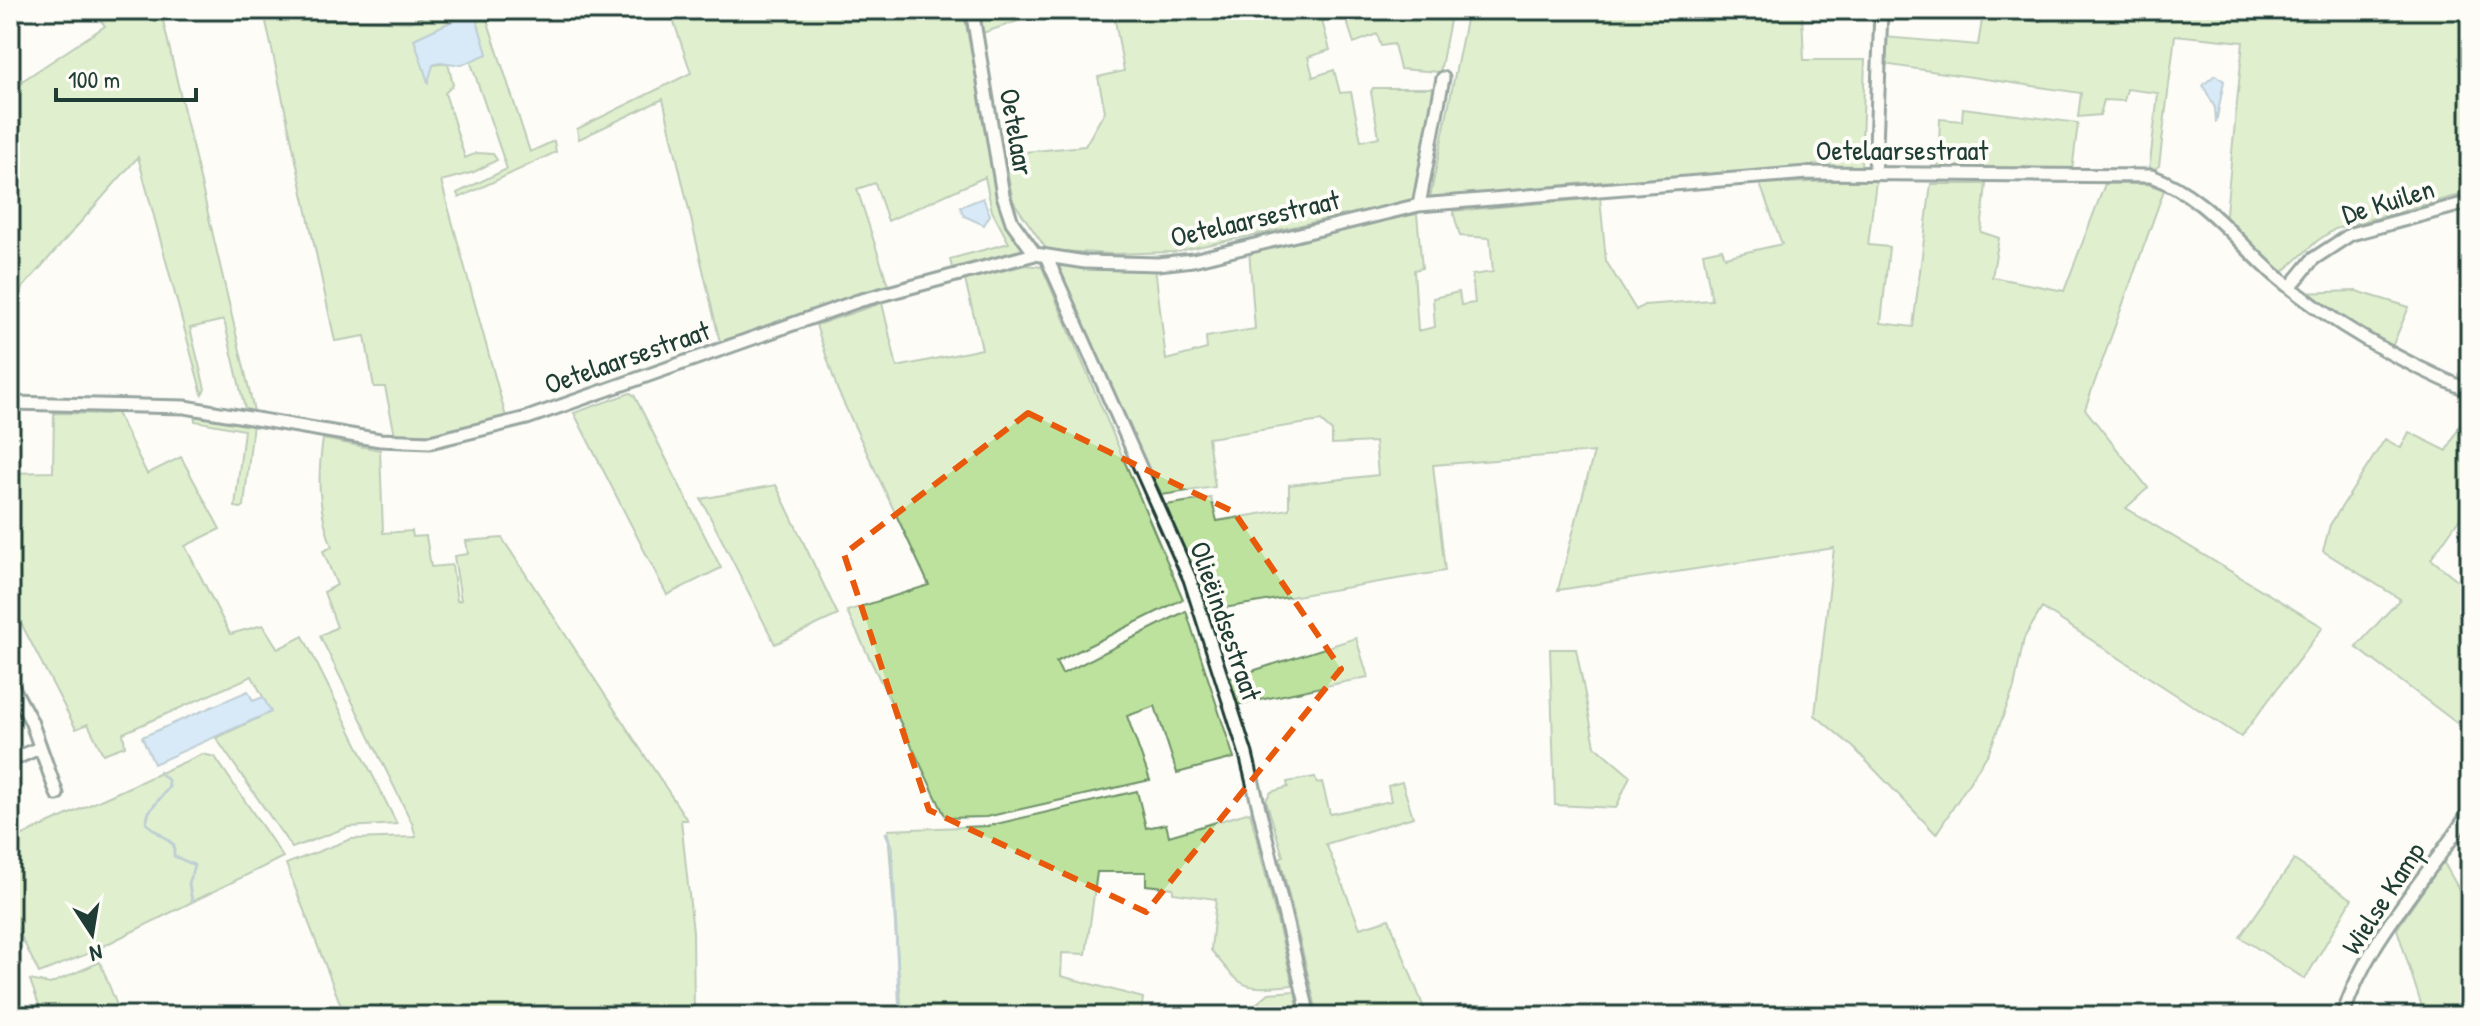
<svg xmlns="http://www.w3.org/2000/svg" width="2480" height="1026" font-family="'Patrick Hand',sans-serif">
	<rect width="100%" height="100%" fill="#fdfcf7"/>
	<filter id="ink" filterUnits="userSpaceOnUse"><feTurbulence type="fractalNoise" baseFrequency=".0125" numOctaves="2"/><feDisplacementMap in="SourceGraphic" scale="16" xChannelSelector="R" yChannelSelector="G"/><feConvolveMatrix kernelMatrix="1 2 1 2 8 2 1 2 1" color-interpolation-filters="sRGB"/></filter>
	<g filter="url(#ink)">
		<path fill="#bce29d" stroke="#6e9068" stroke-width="2" d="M 93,10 L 161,12 L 254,411 L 245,409 L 224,320 L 190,328 L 205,389 L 202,394 L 138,157 L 10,302 L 10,89 L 105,26 Z
			M 437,10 L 484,10 L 530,152 L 554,141 L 556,152 L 459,198 L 457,193 L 507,169 L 470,60 L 487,54 L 474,11 L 414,39 L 428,81 L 433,65 L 448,63 L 453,85 L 445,93 L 465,158 L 477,153 L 493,154 L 497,160 L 474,172 L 441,181 L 506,417 L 438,434 L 395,435 L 385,387 L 374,387 L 365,336 L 335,341 L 265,17 L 410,22 Z
			M 670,10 L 963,10 L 1002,209 L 1025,249 L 952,268 L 950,259 L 1009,243 L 992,211 L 985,177 L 888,221 L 875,183 L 857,189 L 888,285 L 720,342 L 663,99 L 579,139 L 577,129 L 691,73 Z
			M 978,10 L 1050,10 L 983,33 Z
			M 1131,10 L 1452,10 L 1440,72 L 1400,69 L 1394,44 L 1381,46 L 1377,34 L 1354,43 L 1344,13 L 1322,21 L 1330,50 L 1308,57 L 1313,77 L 1334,70 L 1340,93 L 1351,92 L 1361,141 L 1379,137 L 1371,92 L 1373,88 L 1437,88 L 1413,201 L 1174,252 L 1112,254 L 1047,250 L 1013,201 L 1004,154 L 1085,146 L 1105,111 L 1098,77 L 1124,71 L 1115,20 L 1132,14 Z
			M 1468,10 L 1834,10 L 1802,14 L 1804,60 L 1865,60 L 1861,167 L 1597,182 L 1430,198 Z
			M 2025,10 L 2470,10 L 2470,192 L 2335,229 L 2317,241 L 2284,271 L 2277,271 L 2225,223 L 2243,42 L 2175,35 L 2159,166 L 2149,172 L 2158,93 L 2127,89 L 2124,101 L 2104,100 L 2100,115 L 2078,117 L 2081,93 L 1883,64 L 1884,37 L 1978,45 L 1983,14 L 2039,20 L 2040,12 Z
			M 1963,108 L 2078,123 L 2072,171 L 1938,170 L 1940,119 L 1962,121 Z
			M 1860,180 L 1876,181 L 1868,245 L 1889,247 L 1881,323 L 1913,327 L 1931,184 L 1986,184 L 1981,232 L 1999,238 L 1992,277 L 2064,291 L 2105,184 L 2147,184 L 2164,190 L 2085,409 L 2148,488 L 2126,508 L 2323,627 L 2241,737 L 2042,608 L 2024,638 L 2014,688 L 1989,752 L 1936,834 L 1853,747 L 1815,715 L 1834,548 L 1558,590 L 1594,452 L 1433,465 L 1445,571 L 1206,611 L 1166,505 L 1211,498 L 1217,521 L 1289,509 L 1289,485 L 1378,475 L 1375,442 L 1332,444 L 1332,431 L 1321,421 L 1208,438 L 1215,487 L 1162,495 L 1133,438 L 1057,266 L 1155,267 L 1166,360 L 1207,349 L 1206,337 L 1255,329 L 1249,249 L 1417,214 L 1422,268 L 1414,270 L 1418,331 L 1435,327 L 1433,298 L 1459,292 L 1461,305 L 1475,303 L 1472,275 L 1493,272 L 1490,238 L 1460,236 L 1453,211 L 1600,198 L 1606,261 L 1636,310 L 1644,305 L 1712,300 L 1703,253 L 1722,249 L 1725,257 L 1782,244 L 1760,184 Z
			M 1026,265 L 1042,267 L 1183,599 L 1056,662 L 1062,674 L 1186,611 L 1234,758 L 1177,773 L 1155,706 L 1127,716 L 1150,780 L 986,817 L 946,818 L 847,611 L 929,585 L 838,391 L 816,325 L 882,303 L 897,367 L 982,349 L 965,280 Z
			M 2356,291 L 2409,307 L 2391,349 L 2302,293 Z
			M 630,393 L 634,395 L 721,568 L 667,595 L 574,413 Z
			M 2470,404 L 2470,503 L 2431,559 L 2470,590 L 2470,733 L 2356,647 L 2400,599 L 2323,551 L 2330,525 L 2385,439 L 2401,448 L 2409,432 L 2447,451 Z
			M 116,411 L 147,474 L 181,457 L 220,529 L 185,546 L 230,634 L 263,625 L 278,649 L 303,636 L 397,824 L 348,827 L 292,848 L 216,738 L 271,712 L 252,676 L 123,733 L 125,746 L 103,754 L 88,724 L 76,729 L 10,602 L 10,473 L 53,472 L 54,413 L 107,414 Z
			M 194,412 L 253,423 L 244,506 L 241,508 L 235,507 L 244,430 L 195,421 Z
			M 323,439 L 380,450 L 383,533 L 412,531 L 413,537 L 426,536 L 431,567 L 452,565 L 457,601 L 461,600 L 454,556 L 468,554 L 466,541 L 502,538 L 687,820 L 681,820 L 693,932 L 694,1016 L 345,1016 L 286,864 L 351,839 L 416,837 L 412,823 L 320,636 L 337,627 L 324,592 L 337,585 L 323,551 L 332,547 C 318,508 317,479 323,439 Z
			M 776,485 L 838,615 L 775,644 L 701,499 Z
			M 1356,638 L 1368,677 L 1236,705 L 1227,679 Z
			M 1550,649 L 1576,649 L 1595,746 L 1630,776 L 1616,808 L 1555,805 Z
			M 202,754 L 215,757 L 283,857 L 87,954 L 39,973 L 10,914 L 10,841 Z
			M 1315,777 L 1317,783 L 1322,782 L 1330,814 L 1391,801 L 1388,786 L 1402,782 L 1413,817 L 1326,844 L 1360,928 L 1389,919 L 1427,1016 L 1318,1016 L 1280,858 L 1283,856 L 1266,800 L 1271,792 L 1288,787 L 1287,782 Z
			M 1137,791 L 1146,828 L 1166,824 L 1169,836 L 1250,812 L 1293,985 C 1241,990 1244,990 1211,950 L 1216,899 L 1173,893 L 1173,888 L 1146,885 L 1146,872 L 1097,872 L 1086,954 L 1062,953 L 1061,976 L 1143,998 L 1141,1014 L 1152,1016 L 902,1016 L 888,830 L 988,826 Z
			M 2294,860 L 2352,899 L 2305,979 L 2240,937 Z
			M 2443,861 L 2462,895 L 2470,891 L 2470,1016 L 2425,1016 L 2397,929 Z
			M 100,962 L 121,1016 L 43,1016 L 30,980 L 50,984 Z
			M 1295,991 L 1300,1016 L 1254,1016 L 1255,1005 L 1269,993 Z"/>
		<path fill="#abd5f6" stroke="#7398a8" stroke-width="2" d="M 474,11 L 487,54 L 462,65 L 440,62 L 433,65 L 428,82 L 414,39 Z
			M 2215,75 L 2224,81 L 2216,123 L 2215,108 L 2203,85 Z
			M 983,198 L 990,215 L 984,225 L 964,216 L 960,207 Z
			M 248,691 L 253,701 L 263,697 L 271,712 L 154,764 L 142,737 Z"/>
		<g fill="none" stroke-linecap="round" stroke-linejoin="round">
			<path stroke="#7398a8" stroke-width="3" d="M 159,772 L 168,780 L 169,787 L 149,812 L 146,823 L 174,845 L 174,856 L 194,865 L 189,884 L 192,901
				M 886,833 L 892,846 L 900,1016"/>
			<defs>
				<path id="street" d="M 972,10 L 1003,195 L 1012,222 L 1035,254
					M 2003,10 L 2037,14
					M 1875,173 L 1881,10
					M 1419,205 L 1443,78
					M 1047,258 L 1190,579 L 1246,754 L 1309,1016
					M 2291,286 L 2313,259 L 2351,234 L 2470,202
					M 10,403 L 185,407 L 380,440 L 430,442 L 527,418 L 858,301 L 1035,254 L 1085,262 L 1158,264 L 1193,260 L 1419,205 L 1807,173 L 2151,176 C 2204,195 2234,239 2275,275 C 2332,324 2401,362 2470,391
					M 10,682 L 31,721 L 57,794
					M 10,761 L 39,748
					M 2343,1016 C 2366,939 2428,878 2470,811"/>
			</defs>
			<use href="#street" stroke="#1f3d34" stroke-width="17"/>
			<use href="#street" stroke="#fdfcf7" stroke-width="11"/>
		</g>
	</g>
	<path d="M0 0H2480V1026H0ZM 1028,413 L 1234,512 L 1341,669 L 1146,912 L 929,810 L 844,554 Z" fill="#fdfcf7" fill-opacity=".55" fill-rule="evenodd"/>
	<path fill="none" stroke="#e8590c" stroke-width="6" stroke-dasharray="16 10" stroke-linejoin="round" d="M 1028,413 L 1234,512 L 1341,669 L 1146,912 L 929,810 L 844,554 Z"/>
	<g text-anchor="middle" stroke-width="8" stroke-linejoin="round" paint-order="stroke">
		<g font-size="28" fill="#1f3d34" stroke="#fdfcf7">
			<text transform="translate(1017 132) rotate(80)" y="10">Oetelaar</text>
			<text x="1902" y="160">Oetelaarsestraat</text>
			<text transform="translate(2388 201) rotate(-17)" y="10">De Kuilen</text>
			<text transform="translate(1255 218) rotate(-13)" y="10">Oetelaarsestraat</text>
			<text transform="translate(627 357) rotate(-19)" y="10">Oetelaarsestraat</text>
			<text transform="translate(1226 621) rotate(71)" y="10">Olieëindsestraat</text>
			<text transform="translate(2383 898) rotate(-57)" y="10">Wielse Kamp</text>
		</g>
	</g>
	<rect width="2480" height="1026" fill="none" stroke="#fdfcf7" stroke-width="40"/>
	<rect x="20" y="20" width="2440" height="986" fill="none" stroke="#1f3d34" stroke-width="3" filter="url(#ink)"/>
	<g transform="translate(92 934) rotate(168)" stroke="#fdfcf7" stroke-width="6" paint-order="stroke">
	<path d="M0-6L14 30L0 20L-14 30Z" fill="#1f3d34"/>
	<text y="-12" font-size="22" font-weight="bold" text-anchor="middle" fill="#1f3d34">N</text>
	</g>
	<path d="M56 88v12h140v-12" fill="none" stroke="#1f3d34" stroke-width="4"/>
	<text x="68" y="88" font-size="24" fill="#1f3d34" stroke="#fdfcf7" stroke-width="6" paint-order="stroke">100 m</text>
</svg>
